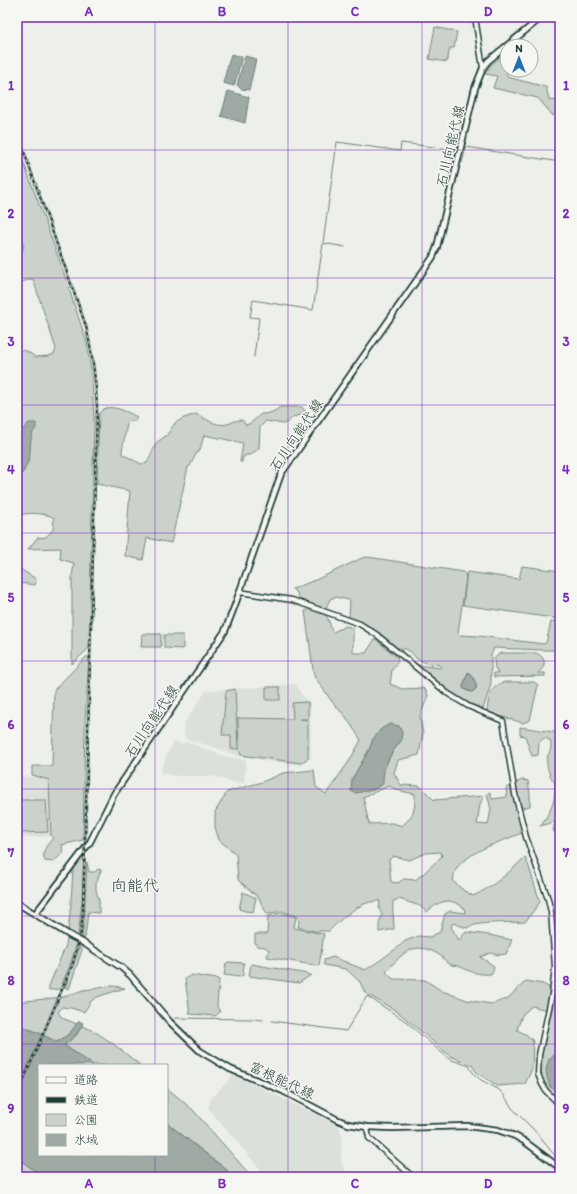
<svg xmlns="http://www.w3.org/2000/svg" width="577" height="1194" font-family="Itim,'Klee One',sans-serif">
	<rect width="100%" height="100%" fill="#edefea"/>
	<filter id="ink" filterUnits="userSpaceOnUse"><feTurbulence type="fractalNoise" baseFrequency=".025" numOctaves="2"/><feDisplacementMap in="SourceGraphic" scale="8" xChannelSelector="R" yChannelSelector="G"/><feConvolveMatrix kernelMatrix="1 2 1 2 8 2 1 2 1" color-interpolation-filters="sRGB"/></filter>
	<g filter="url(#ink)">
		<path fill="#dce0db" d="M 296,684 L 302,695 L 310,703 L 311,758 L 302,765 L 272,762 L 234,755 L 219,749 L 187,739 L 185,737 L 183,725 L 206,691 Z
			M 174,741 L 181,744 L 187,742 L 228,757 L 246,760 L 244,783 L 232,782 L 212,776 L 177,776 L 160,773 L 169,750 Z
			M 17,776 L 49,779 L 51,836 L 17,838 Z
			M 233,1075 L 238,1077 L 339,1126 L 342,1136 L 341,1162 L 349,1177 L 267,1177 L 208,1108 L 210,1100 Z"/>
		<path fill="#cbd2cc" stroke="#758880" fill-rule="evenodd" d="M 435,27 L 457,32 L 454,48 L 450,48 L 447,62 L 429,59 Z
			M 507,52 L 507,77 L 546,87 L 549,100 L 560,101 L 560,111 L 556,111 L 553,116 L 538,98 L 493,88 L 497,76 L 485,74 L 491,65 Z
			M 17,144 L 61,265 L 87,343 L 92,377 L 94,422 L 89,648 L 72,664 L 72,577 L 74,563 L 60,559 L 61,548 L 28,549 L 37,538 L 46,537 L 53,530 L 54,518 C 45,512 27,513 17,515 L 17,480 L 24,471 L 30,439 L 33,431 L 29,423 L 17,436 L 17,351 C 25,349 29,352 35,357 L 49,356 L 54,354 L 56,349 L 33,279 L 17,283 L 17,251 L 23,250 C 25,242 20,234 17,226 Z
			M 280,407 L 302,407 L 305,411 L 303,414 L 293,417 L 288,422 L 283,424 L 266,421 L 260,427 L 259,448 L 251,455 L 247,455 L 243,457 L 242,462 L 240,462 L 243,443 L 204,435 L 200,450 L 196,454 L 190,466 L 188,467 L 171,543 L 147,538 L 143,560 L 125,556 L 130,491 L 97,484 L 99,413 C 99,413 104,409 104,409 C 112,404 130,413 137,417 L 135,421 L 130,421 L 127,424 L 122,451 L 122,454 L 141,464 L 147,463 L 156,443 L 167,435 L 175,423 L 184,418 L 196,414 C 205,418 216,427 227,424 C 233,423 233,420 242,420 L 246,425 L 251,423 L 261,414 C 269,414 274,412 280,407 Z
			M 368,557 L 463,572 L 465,574 L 466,578 L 458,633 L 460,635 L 479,636 L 543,644 L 546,643 L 551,622 L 554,621 L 560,621 L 560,650 L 543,650 L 494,648 L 491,655 L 491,684 L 483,709 L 480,710 L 451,693 L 417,667 L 418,665 L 440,668 L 441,667 L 439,665 L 429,664 L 417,659 L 411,652 L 406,649 L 397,648 L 368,626 L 349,617 L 350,601 L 349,600 L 335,597 L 330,599 L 326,608 L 324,609 L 299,599 L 298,597 L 297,593 L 292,589 L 318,579 L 362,558 ZM 468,672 L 470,673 L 477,687 L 472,692 C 467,691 464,691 463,686 Z
			M 522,566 L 560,571 L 560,619 L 463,605 L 467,572 L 519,579 Z
			M 17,567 L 36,579 L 35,585 L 18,583 L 17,586 Z
			M 312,609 C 329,614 327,616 332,631 L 333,632 L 346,626 L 353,628 L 353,653 L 366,653 L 375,639 L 398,658 L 397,663 L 392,670 L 390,684 L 402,689 L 423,688 L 426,690 L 428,696 L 420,716 L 423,734 L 419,755 L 398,760 L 394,773 L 401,785 L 420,786 L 434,800 L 484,796 L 480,804 L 477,824 L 488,825 L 491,809 L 487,794 L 490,792 L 492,799 L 507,797 L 506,788 L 522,780 L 528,781 L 530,794 L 530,806 L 521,808 L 522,833 C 502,841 469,851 456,869 C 454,872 454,877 453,881 L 463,890 L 473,896 C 493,887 510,872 525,857 L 529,867 L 540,902 L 525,922 C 512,923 477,921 467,928 L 453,923 L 451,927 L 459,940 L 466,932 L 489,935 L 512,940 L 506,954 L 499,955 L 490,953 L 480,957 L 494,966 L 492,974 C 479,975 470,972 459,966 C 456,965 452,966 450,964 C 446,963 444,958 441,956 C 415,939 403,952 386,972 L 393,979 L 425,980 L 442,991 L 467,1000 L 491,1004 L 507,999 L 526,981 L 543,984 L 550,988 L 547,1010 L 532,1006 L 522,1015 L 517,1030 L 527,1035 L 533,1041 L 532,1069 L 525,1084 L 498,1086 L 477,1073 L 472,1065 L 450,1056 L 398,1012 L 365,993 L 360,982 L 346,969 L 324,965 L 324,960 L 333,957 L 365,970 C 371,967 402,945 405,941 L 419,936 L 430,937 L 440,932 L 445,914 L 450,911 L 465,913 L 464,908 C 450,897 440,900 427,912 L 420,906 L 399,899 L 393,901 C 392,910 394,920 394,929 L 379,932 L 379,924 L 382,914 L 379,909 L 380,901 C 361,900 342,918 329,931 L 314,931 L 298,927 L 299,922 L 297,916 L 281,911 L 267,914 L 258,897 L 238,880 L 236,854 L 219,840 L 215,827 L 215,812 L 227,792 L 262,782 L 283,773 L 314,770 L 316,787 L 326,794 L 350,760 L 361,740 L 346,717 L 333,703 L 314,676 L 305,611 ZM 373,739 L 401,741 C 392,751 387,762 382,775 L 352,779 L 369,750 ZM 389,786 L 400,791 L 415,794 C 415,811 414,815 402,826 L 393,823 L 369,824 L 363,797 ZM 440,852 L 442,856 L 423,874 L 415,880 L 404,879 L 398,883 L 391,882 L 389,860 L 393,856 L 409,860 L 426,853 Z
			M 142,634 L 161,634 L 161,647 L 141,647 Z
			M 164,635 L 183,635 L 183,649 L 164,648 Z
			M 502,653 L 536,653 C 546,657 547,666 538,673 L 545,673 L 545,676 L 494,677 L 494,673 L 498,673 L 495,668 L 494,659 L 499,654 Z
			M 86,657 L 89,657 L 85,722 L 83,840 L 62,845 L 63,853 L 53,862 L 45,861 C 41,851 47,845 53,838 L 51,836 L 49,780 L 32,775 L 32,766 L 52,766 L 54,690 Z
			M 505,682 L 534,682 L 538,685 L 530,720 L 523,723 L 487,712 C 488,698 490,686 505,682 Z
			M 266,687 L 280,687 L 280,700 L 266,700 Z
			M 235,689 L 238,749 L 231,749 L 231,735 L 222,735 L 226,691 Z
			M 308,702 L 308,719 L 300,719 L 308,720 L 308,758 L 301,763 L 241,755 L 239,749 L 238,718 L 293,719 L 292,703 Z
			M 520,727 L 560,733 L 560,833 L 555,833 L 553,831 L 555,822 L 540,826 C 552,809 555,804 555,783 C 550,778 546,766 547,759 C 549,750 553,750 550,740 L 544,738 L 539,742 L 538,755 L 532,756 L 525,736 L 520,735 Z
			M 17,800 L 46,800 L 48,832 L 17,833 Z
			M 84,854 L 82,901 L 78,936 L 68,932 L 71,903 L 73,869 Z
			M 87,862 L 89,872 L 95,872 L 98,869 L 101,870 L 96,884 L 96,890 L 99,900 L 99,913 L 88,912 L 85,938 L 82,938 L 84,921 Z
			M 243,892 L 256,898 L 253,912 L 245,911 L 239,909 Z
			M 280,913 L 296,917 L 294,928 L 324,934 L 319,966 L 267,957 L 269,950 L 265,947 L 257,946 L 255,943 L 255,934 L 267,934 L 268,916 Z
			M 67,937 L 77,943 L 70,965 L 60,989 L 49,990 L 49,986 L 66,945 Z
			M 80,946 L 83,947 L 69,989 L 65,988 Z
			M 228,962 L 244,963 L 243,975 L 240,977 L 224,975 L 226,964 Z
			M 251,964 L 308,974 L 311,975 L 299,983 L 249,976 Z
			M 559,971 L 560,971 L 560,1050 L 548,1060 L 558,1091 L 560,1091 L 560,1101 L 548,1091 L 541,1076 L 541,1058 L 557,986 Z
			M 191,975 L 218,979 L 219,981 L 217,1006 L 220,1012 L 215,1016 L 190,1014 L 185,979 Z
			M 113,986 L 125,988 L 97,997 L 91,1001 L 84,1012 L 71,1008 L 62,1007 L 58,1012 L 62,1018 L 77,1024 L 69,1034 L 57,1042 L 37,1032 L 17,1025 L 17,1002 L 63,997 L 83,990 Z
			M 82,1026 C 102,1033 123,1052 140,1065 L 93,1065 L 64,1045 L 76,1036 Z
			M 167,1088 L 193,1110 L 252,1177 L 234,1177 L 228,1171 L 167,1123 Z
			M 17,1158 L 44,1177 L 17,1177 Z"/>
		<path fill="#9faaa4" stroke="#6c7e77" d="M 231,54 L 242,57 L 234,86 L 223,83 Z
			M 245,56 L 256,59 L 249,90 L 241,89 L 237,85 Z
			M 228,91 L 249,97 L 245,123 L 221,116 Z
			M 29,423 L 36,423 L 36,428 C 28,437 32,447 29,458 C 27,467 22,473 17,480 L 17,436 Z
			M 468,673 L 470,673 C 473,677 477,683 476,689 L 472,692 L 464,689 L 463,686 Z
			M 390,724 L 399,726 L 402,732 L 401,741 C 390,753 382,767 383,784 L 373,790 L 355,793 L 351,791 L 352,779 L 369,750 L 373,739 L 381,729 Z
			M 79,1021 L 83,1023 C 79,1033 73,1038 64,1045 L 93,1065 L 39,1065 L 39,1155 L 167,1155 L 167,1123 L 228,1171 L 234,1177 L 44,1177 L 17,1158 L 17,1025 L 37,1032 L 57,1042 L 69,1034 Z
			M 560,1050 L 560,1091 L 558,1091 L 550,1087 C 544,1068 544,1063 560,1050 Z"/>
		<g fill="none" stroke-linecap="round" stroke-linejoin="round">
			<path stroke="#6c7e77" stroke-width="1" d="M 462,163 L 466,147 L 560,162
				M 345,247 L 323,243 L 337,142 L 400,151 L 401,143 L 458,150
				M 254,357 L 259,318 L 250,317 L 253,300 L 313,310 L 323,244
				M 175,1018 L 253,1019 L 263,1020
				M 272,1021 L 346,1031 L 367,996 L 404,1020 L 449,1059 L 469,1066 L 474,1074 L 481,1080 L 498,1089 L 504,1095 L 512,1108 L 534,1130 L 551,1151 L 560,1160"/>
			<defs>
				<path id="tertiary" d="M 475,17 L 483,68
					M 239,592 L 292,600 L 360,624 L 377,635 L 447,693 L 468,706 L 503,721 L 515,794 L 526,837 L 548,899 L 551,912 L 555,967 L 552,994 L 539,1055 L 538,1074 L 542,1084 L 546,1091 L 560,1105
					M 367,1127 L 369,1138 L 413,1177"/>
				<path id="secondary" d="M 17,903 L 71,936
					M 35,914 L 90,842 L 114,794 L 225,631 L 235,605 L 281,474 L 433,257 L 437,247 L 475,88 L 483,68 L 488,61 L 542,17
					M 82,942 L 122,968 L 130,975 L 170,1022 L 200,1051 L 230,1069 L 283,1091 L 336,1119 L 348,1124 L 367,1127 L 392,1128 L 468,1126 L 498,1130 L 515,1136 L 524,1141 L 560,1168"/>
			</defs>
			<use href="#tertiary" stroke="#1f3d34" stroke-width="7"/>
			<use href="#secondary" stroke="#1f3d34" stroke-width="8"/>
			<use href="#tertiary" stroke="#f6f6f2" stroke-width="4"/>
			<use href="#secondary" stroke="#f6f6f2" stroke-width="4.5"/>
			<defs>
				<path id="rail" d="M 17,132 L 86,326 C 93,356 96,378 97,408 L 83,912 L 80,938 L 72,966 L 17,1095"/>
			</defs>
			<use href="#rail" stroke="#1f3d34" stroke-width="2.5"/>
			<use href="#rail" stroke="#f6f6f2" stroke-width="1" stroke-dasharray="3" stroke-linecap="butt"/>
			<defs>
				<path id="secondary-bridge" d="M 71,936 L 82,942"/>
			</defs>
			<use href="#secondary-bridge" stroke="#1f3d34" stroke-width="8" stroke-linecap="butt"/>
			<use href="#secondary-bridge" stroke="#f6f6f2" stroke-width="4.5"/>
		</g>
	</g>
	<path fill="none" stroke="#7b2cbf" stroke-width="1" stroke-opacity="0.55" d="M 155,17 L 155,1065M 288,17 L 288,1177M 422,17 L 422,1177M 17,150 L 560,150M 17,278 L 560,278M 17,405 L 560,405M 17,533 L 560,533M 17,661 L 560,661M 17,789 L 560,789M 17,916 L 560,916M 17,1044 L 560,1044M 155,1155 L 155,1177"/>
	<g text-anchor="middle" stroke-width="3" stroke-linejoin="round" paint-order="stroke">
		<g font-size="14" fill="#1f3d34" stroke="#f6f6f2">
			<text transform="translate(450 146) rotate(-77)" y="5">石川向能代線</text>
			<text transform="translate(296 435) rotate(-56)" y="5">石川向能代線</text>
			<text transform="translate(151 721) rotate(-56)" y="5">石川向能代線</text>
			<text transform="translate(282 1080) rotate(25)" y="5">富根能代線</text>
		</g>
		<g font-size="16" fill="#1f3d34" stroke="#f6f6f2">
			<text x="135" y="891">向能代</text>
		</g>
	</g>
	<rect width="577" height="1194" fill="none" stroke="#f6f6f2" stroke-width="44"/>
	<rect x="38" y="1064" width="130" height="92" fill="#f6f6f2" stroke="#a0aca6"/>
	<rect x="46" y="1077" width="20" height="6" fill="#f6f6f2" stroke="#a0aca6"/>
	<text x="74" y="1084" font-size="12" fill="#1f3d34">道路</text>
	<rect x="46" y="1097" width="20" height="6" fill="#1f3d34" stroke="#a0aca6"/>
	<text x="74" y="1104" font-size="12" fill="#1f3d34">鉄道</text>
	<rect x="46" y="1114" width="20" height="12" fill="#cbd2cc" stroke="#a0aca6"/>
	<text x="74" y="1124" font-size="12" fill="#1f3d34">公園</text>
	<rect x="46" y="1134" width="20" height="12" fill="#9faaa4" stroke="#a0aca6"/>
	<text x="74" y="1144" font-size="12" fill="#1f3d34">水域</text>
	<g transform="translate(519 58)"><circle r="19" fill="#f6f6f2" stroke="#a0aca6"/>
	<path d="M0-3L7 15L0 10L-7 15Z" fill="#1f6fb2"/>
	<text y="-6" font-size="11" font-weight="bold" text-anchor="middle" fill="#1f3d34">N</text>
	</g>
	<rect x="22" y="22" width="533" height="1150" fill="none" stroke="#7b2cbf" stroke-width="1.5"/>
	<g font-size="13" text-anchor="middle" font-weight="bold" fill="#7b2cbf">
		<text x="89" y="16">A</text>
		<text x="222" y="16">B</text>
		<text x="355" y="16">C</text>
		<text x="488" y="16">D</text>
		<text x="11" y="90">1</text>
		<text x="566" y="90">1</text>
		<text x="11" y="218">2</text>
		<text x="566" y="218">2</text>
		<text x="11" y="346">3</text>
		<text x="566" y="346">3</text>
		<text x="11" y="474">4</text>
		<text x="566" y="474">4</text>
		<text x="11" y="602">5</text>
		<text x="566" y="602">5</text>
		<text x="11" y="729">6</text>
		<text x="566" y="729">6</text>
		<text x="11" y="857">7</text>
		<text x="566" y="857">7</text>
		<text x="11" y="985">8</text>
		<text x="566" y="985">8</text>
		<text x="11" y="1113">9</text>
		<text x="566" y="1113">9</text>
		<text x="89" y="1188">A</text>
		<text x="222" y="1188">B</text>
		<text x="355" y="1188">C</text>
		<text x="488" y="1188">D</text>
	</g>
</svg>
